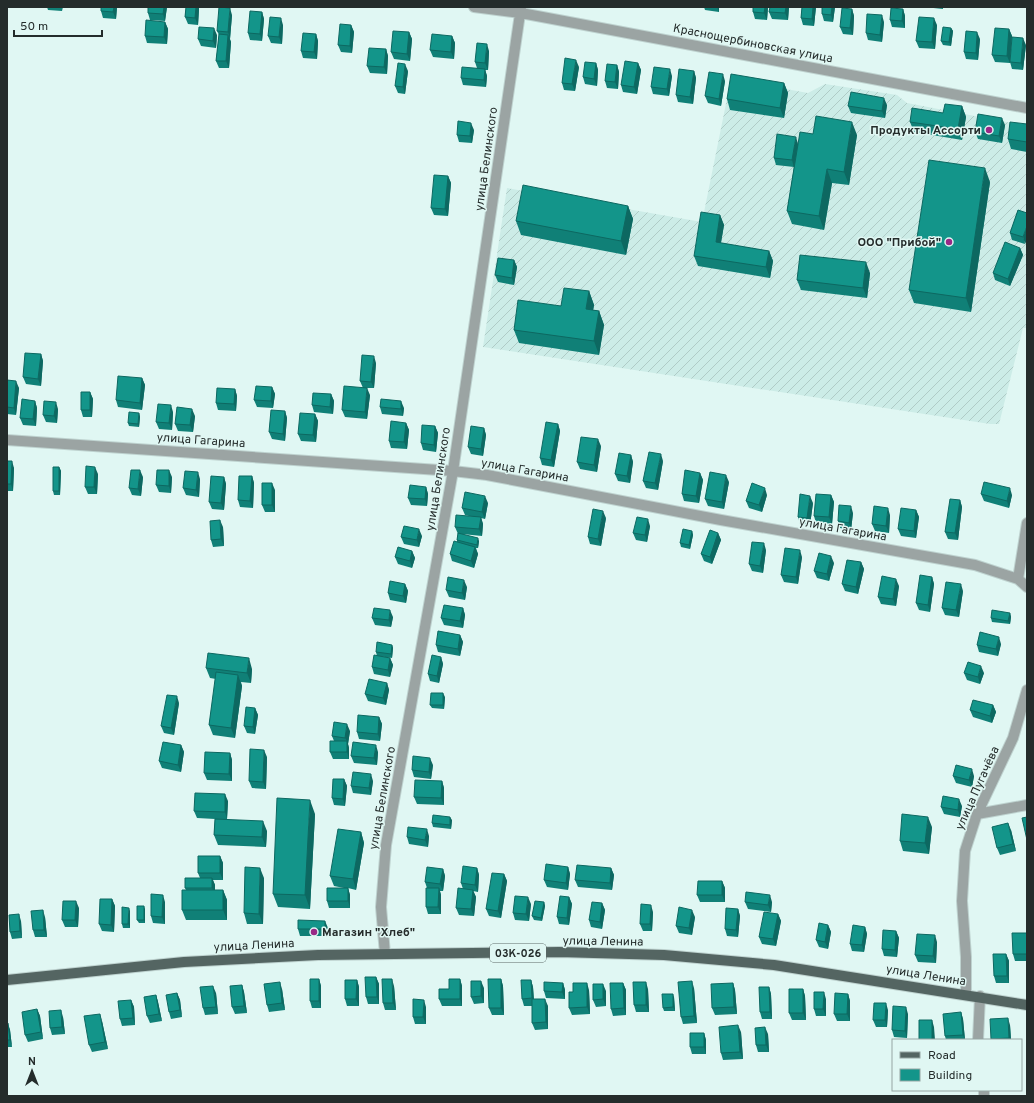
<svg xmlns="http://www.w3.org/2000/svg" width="1034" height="1103" font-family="Overpass,sans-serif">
	<defs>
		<pattern id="industrial-furrows" width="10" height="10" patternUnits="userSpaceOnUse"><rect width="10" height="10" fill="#ccece7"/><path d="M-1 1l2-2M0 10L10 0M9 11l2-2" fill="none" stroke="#afcbc6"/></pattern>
	</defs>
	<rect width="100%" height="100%" fill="#e0f7f3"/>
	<path fill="url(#industrial-furrows)" d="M 731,79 L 808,93 L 825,84 L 897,95 L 907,103 L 1027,126 L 1027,328 L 1023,328 L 999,424 L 990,424 L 483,347 L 507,188 L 702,222 Z"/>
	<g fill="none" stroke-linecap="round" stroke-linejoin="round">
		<defs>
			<path id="minor" d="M 474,7 L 521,13 L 1027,108
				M 7,440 L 453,471 L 487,475 L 721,520 L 975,565 L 1018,579 L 1027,587
				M 1018,579 L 1027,523
				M 977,814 L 1027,805
				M 385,954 L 381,907 L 386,845 L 453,471 L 521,7
				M 966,994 L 966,957 L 962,901 L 965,851 L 977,814 L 1013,738 L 1027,690
				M 978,1040 L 980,996
				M 984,1090 L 984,1096"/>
			<path id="major" d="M 7,980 L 184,962 L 318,955 L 559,952 L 664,955 L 774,965 L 1027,1005"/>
		</defs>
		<use href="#minor" stroke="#bed2cf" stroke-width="12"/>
		<use href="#major" stroke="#bed2cf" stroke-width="12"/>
		<use href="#minor" stroke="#9ba4a3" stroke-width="10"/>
		<use href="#major" stroke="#546562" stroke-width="10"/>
	</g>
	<path fill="#108077" d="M 47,7 L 63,7 L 62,11 L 48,10 Z
		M 117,7 L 116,19 L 103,18 L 101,11 Z
		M 148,7 L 167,7 L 165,21 L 150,20 L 148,13 Z
		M 186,7 L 199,7 L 199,9 L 198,25 L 188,24 L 185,17 Z
		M 704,7 L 719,7 L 719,12 L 705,10 Z
		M 753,7 L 768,7 L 767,20 L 755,19 L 753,12 Z
		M 789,7 L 788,20 L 772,19 L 769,12 Z
		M 802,7 L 816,7 L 814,26 L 803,25 L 801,18 Z
		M 822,7 L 835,7 L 833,22 L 824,21 L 822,14 Z
		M 924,7 L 943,7 L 943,9 Z
		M 852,9 L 854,16 L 853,35 L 843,34 L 840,27 Z
		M 903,9 L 905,16 L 905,28 L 892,27 L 890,20 Z
		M 262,12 L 264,19 L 262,41 L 250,40 L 248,33 Z
		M 232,15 L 230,39 L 231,42 L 229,68 L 219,68 L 216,61 L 219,35 L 217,31 Z
		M 165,22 L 168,29 L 167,44 L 147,43 L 145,36 Z
		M 884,22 L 882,42 L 868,40 L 866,33 Z
		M 283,25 L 282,44 L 271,43 L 268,36 Z
		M 351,25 L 354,32 L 352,53 L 341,52 L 338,45 Z
		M 937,25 L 935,49 L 919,48 L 916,41 Z
		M 951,28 L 953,31 L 951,46 L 943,45 L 941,41 Z
		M 1009,29 L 1012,36 L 1010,63 L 995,62 L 992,55 Z
		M 409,32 L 412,39 L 410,61 L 394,59 L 391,52 Z
		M 316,34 L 318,41 L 317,59 L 303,58 L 301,51 Z
		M 217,35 L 216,48 L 201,46 L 198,39 Z
		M 452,36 L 455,43 L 454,59 L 433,57 L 430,50 Z
		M 980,39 L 978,60 L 966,59 L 964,52 Z
		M 1026,45 L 1023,70 L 1012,69 L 1010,62 Z
		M 386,49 L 388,56 L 387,74 L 370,73 L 367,66 Z
		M 489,51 L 488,70 L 485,70 L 487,76 L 486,87 L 463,85 L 461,78 L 477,68 L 475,62 Z
		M 596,63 L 598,70 L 597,86 L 585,84 L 583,77 Z
		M 638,63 L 641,70 L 637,94 L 623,92 L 621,85 Z
		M 617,65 L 619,72 L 618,89 L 607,88 L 605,81 Z
		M 579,67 L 575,91 L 564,90 L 562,83 Z
		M 408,71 L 405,94 L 398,93 L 395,86 Z
		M 694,71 L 696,78 L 693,104 L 678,102 L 676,95 Z
		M 672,76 L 669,96 L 653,94 L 651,87 Z
		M 725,81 L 721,106 L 708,103 L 705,96 Z
		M 784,83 L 788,93 L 784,118 L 730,110 L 727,99 Z
		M 887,105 L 885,118 L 851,113 L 848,106 Z
		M 962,106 L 966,117 L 962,140 L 914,132 L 910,122 L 943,113 Z
		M 1027,124 L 1027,152 L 1011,149 L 1008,139 Z
		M 1005,125 L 1002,143 L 978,139 L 975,132 Z
		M 474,130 L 472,143 L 459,142 L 457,135 Z
		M 813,134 L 857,135 L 849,185 L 832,183 L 824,230 L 792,224 L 787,211 L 794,167 L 776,165 L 774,158 L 798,144 Z
		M 448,176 L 451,183 L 448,216 L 434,215 L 431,208 Z
		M 990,182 L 971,312 L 914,303 L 909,290 Z
		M 628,206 L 633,219 L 626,255 L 521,235 L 516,221 Z
		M 1018,210 L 1025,244 L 1012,240 L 1010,233 Z
		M 720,215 L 724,225 L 721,243 L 769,251 L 773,261 L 770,278 L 698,266 L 694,256 Z
		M 1020,248 L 1023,255 L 1010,286 L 995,280 L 993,273 Z
		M 514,260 L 517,267 L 514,285 L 498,282 L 495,275 Z
		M 870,273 L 867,298 L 801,290 L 797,280 Z
		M 589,291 L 594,305 L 593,310 L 599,311 L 604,325 L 599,355 L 519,343 L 514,330 Z
		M 41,354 L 43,361 L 41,386 L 26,384 L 23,377 Z
		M 376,363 L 374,388 L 363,388 L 360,381 Z
		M 142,378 L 145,385 L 142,410 L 118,407 L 116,400 Z
		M 7,380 L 19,388 L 16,415 L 7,414 Z
		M 272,387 L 275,394 L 273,408 L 257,407 L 254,400 Z
		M 235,389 L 237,396 L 236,411 L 218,410 L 216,403 Z
		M 90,392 L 93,399 L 92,417 L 83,417 L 81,410 Z
		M 331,394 L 334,401 L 333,414 L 314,412 L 312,405 Z
		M 370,395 L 367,419 L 345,417 L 342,410 Z
		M 35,401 L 37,408 L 36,426 L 23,425 L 20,418 Z
		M 380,407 L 404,408 L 403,416 L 382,414 Z
		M 58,409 L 57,423 L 46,422 L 43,415 Z
		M 285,411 L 287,418 L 285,441 L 272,439 L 269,432 Z
		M 173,412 L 172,430 L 159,429 L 156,422 Z
		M 139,413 L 140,417 L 139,427 L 129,426 L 128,423 Z
		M 315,414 L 318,421 L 316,442 L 301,441 L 298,434 Z
		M 195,416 L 193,432 L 178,431 L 175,424 Z
		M 406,423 L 409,430 L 407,449 L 391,448 L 389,441 Z
		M 558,424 L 560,431 L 554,467 L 542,465 L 540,458 Z
		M 435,426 L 438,433 L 436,452 L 423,450 L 421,443 Z
		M 484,428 L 486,435 L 483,456 L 471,454 L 468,447 Z
		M 601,446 L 597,472 L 580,469 L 577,462 Z
		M 631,455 L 633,462 L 630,483 L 618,481 L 615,474 Z
		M 7,461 L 14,468 L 13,491 L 7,491 Z
		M 663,461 L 658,490 L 646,488 L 643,481 Z
		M 59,467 L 61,471 L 60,495 L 54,495 L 53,491 Z
		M 700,473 L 703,480 L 699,503 L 684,501 L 682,494 Z
		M 98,474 L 97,494 L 88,494 L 85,487 Z
		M 252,476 L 254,483 L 253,508 L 240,507 L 238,500 Z
		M 143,477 L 141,496 L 132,495 L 129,488 Z
		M 172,477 L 171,493 L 159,492 L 156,485 Z
		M 224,477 L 226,484 L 224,510 L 212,509 L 209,502 Z
		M 200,479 L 199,497 L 186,495 L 183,488 Z
		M 729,482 L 724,509 L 708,506 L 705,499 Z
		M 426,487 L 428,494 L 427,506 L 411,505 L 408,498 Z
		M 275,490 L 275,512 L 265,512 L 262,505 Z
		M 981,494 L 1012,495 L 1009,508 L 984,501 Z
		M 767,495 L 762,512 L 749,508 L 746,501 Z
		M 831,495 L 834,502 L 832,524 L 816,523 L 814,516 Z
		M 960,500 L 962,507 L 958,540 L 948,539 L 945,532 Z
		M 488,503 L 485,519 L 481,518 L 483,524 L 482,536 L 462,534 L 479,541 L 478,548 L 476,548 L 478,554 L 474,568 L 452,561 L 450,554 L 457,542 L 457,540 L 458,534 L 455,527 L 473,517 L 465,515 L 462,508 Z
		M 813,503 L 810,525 L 800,524 L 798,517 Z
		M 916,510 L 919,517 L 916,538 L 901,536 L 898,529 Z
		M 853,513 L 851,530 L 840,528 L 838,521 Z
		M 890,515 L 889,533 L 875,531 L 872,524 Z
		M 606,518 L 601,546 L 590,544 L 588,537 Z
		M 650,526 L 647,542 L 636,540 L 633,533 Z
		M 223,527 L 224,546 L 213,547 L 211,540 Z
		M 692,531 L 693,535 L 690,549 L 681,547 L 680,543 Z
		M 718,533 L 721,540 L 712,564 L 704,561 L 701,554 Z
		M 422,536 L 419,547 L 404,544 L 401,537 Z
		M 766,550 L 763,573 L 752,571 L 749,564 Z
		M 412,551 L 415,558 L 412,568 L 398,564 L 395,557 Z
		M 802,557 L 798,584 L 784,582 L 781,575 Z
		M 861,562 L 864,569 L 858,594 L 845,591 L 842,584 Z
		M 834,563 L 829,581 L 817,578 L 814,571 Z
		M 932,577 L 934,584 L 930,612 L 919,610 L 916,603 Z
		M 405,584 L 408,591 L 406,603 L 390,600 L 388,593 Z
		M 899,586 L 896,606 L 881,604 L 878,597 Z
		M 467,587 L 465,600 L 449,597 L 446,590 Z
		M 963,591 L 959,617 L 945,615 L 942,608 Z
		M 463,608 L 465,615 L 463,628 L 444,625 L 441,618 Z
		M 1010,613 L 1011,617 L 1010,624 L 992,622 L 991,618 Z
		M 393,617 L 391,627 L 375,625 L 372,618 Z
		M 460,635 L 463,642 L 460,656 L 438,652 L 436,645 Z
		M 1001,644 L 998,656 L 979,652 L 977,645 Z
		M 392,645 L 393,648 L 392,658 L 378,656 L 390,658 L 393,665 L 390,677 L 374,674 L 372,667 L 377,656 L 376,652 Z
		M 441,657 L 443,664 L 439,683 L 430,681 L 428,674 Z
		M 206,668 L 252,669 L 251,683 L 241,682 L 242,686 L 235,738 L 213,735 L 209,725 L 216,679 L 210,678 Z
		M 964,673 L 984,673 L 980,684 L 967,680 Z
		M 387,683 L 389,690 L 386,705 L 368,701 L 365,694 Z
		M 445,697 L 444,709 L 432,708 L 430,705 Z
		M 179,703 L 174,735 L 164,733 L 161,726 Z
		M 993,705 L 996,712 L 992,723 L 973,717 L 970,710 Z
		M 255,708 L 258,715 L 255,734 L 247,733 L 244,726 Z
		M 379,717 L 382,724 L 380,741 L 359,739 L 357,732 Z
		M 350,731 L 348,744 L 349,748 L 349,759 L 333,759 L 330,752 L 334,741 L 332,736 Z
		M 181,745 L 184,752 L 181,772 L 162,768 L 159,761 Z
		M 378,752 L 377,765 L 354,763 L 351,756 Z
		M 230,753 L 232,760 L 232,781 L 207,780 L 204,773 Z
		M 267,757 L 266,789 L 252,788 L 249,781 Z
		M 433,765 L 431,779 L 414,777 L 412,770 Z
		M 953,776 L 974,776 L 972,787 L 956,783 Z
		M 344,779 L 347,786 L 345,806 L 334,805 L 332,798 Z
		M 373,781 L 371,795 L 353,793 L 351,786 Z
		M 442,781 L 444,788 L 444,805 L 417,804 L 414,797 Z
		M 228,801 L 227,819 L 267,831 L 266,847 L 218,845 L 214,835 L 215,819 L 197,818 L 194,811 Z
		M 962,806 L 960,817 L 944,814 L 941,807 Z
		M 315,814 L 310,909 L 278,907 L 273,894 Z
		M 452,820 L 451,829 L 433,827 L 432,823 Z
		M 932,827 L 929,854 L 903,851 L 900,841 Z
		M 1011,830 L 1016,851 L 1000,855 L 997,848 Z
		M 361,832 L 364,843 L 356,890 L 348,888 L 350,895 L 350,908 L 329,908 L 327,901 L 344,888 L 334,886 L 330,876 Z
		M 429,836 L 428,847 L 409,844 L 407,837 Z
		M 220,856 L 223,863 L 223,880 L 213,880 L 215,885 L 215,890 L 223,890 L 227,900 L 227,920 L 186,920 L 182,910 L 186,890 L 185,888 L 200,878 L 198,873 Z
		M 568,867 L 570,874 L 568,890 L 547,887 L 544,880 Z
		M 477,868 L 479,875 L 478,892 L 473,891 L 476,897 L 474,916 L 459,915 L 456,908 L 463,889 L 461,883 Z
		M 611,868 L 614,875 L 612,890 L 578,887 L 575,880 Z
		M 443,869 L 445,876 L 443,891 L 440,891 L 441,895 L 441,914 L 428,914 L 426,907 L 427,888 L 425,882 Z
		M 504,874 L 507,881 L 501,918 L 489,916 L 486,909 Z
		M 264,878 L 263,924 L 247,924 L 244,913 Z
		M 722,881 L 725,888 L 725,902 L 700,902 L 697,895 Z
		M 569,897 L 572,904 L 569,925 L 559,924 L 557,917 Z
		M 112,899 L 115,906 L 114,932 L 102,931 L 99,924 Z
		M 165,902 L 165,924 L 153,923 L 151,916 Z
		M 544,902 L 545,906 L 542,921 L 534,920 L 532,916 Z
		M 745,902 L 772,902 L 771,912 L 748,909 Z
		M 602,903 L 605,910 L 602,929 L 591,927 L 589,920 Z
		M 531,904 L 529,921 L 515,920 L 513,913 Z
		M 79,908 L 78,927 L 65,927 L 62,920 Z
		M 145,909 L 145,923 L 139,923 L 137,920 Z
		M 738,909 L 740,916 L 738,937 L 727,936 L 725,929 Z
		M 130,911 L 130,928 L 123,928 L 122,924 Z
		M 653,912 L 652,931 L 643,931 L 640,924 Z
		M 778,914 L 781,921 L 776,946 L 762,944 L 759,937 Z
		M 45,917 L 47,937 L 35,937 L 33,930 Z
		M 695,917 L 692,935 L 679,933 L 676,926 Z
		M 21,921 L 22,938 L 12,939 L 10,932 Z
		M 828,925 L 831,932 L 828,949 L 819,947 L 816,940 Z
		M 865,927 L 867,934 L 864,952 L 852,951 L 850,944 Z
		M 328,928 L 328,936 L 300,936 L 298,929 Z
		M 896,931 L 899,938 L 897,957 L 884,956 L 882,949 Z
		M 1027,933 L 1027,961 L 1015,961 L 1013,954 Z
		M 937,942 L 936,963 L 918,962 L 915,955 Z
		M 1006,954 L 1009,961 L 1009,983 L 996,983 L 994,976 Z
		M 376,977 L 379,984 L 379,1004 L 368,1004 L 366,997 Z
		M 319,979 L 321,986 L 321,1008 L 312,1008 L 310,1001 Z
		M 460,979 L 462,986 L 462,1006 L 442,1006 L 439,999 Z
		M 501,979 L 503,986 L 504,1015 L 492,1015 L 489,1008 Z
		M 357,980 L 359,987 L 359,1006 L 347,1006 L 345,999 Z
		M 531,980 L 533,987 L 534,999 L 548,1006 L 548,1029 L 535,1030 L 532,1023 L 532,1006 L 524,1006 L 522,999 Z
		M 563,983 L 565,990 L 565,999 L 546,998 L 544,991 Z
		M 623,983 L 626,990 L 626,1015 L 613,1016 L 611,1009 Z
		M 733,983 L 735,990 L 737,1014 L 715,1015 L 712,1008 Z
		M 242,985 L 244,992 L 247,1013 L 235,1014 L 232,1007 Z
		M 394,986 L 396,1010 L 385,1010 L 383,1003 Z
		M 769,987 L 771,994 L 772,1019 L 762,1019 L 760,1012 Z
		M 484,988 L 484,1003 L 474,1004 L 471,997 Z
		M 694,988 L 697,1023 L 683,1024 L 681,1017 Z
		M 282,989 L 285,1010 L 269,1012 L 267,1005 Z
		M 648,989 L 649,1012 L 636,1012 L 634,1005 Z
		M 803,989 L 805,996 L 806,1020 L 792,1020 L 789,1013 Z
		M 589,990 L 590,1014 L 572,1015 L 569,1008 L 573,992 Z
		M 606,991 L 606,1006 L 596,1007 L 593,1000 Z
		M 177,993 L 180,1000 L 182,1017 L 171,1019 L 169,1012 Z
		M 216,993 L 218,1014 L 205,1015 L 203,1008 Z
		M 848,994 L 850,1001 L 850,1021 L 837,1021 L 834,1014 Z
		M 156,995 L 158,1002 L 162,1021 L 150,1023 L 147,1016 Z
		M 674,997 L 675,1011 L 664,1011 L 663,1008 Z
		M 826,999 L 826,1016 L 816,1016 L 814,1009 Z
		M 131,1000 L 134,1007 L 135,1025 L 122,1026 L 120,1019 Z
		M 426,1007 L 426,1024 L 415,1024 L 413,1017 Z
		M 37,1009 L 40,1016 L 43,1039 L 28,1042 L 25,1035 Z
		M 888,1010 L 887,1027 L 876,1027 L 873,1020 Z
		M 961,1012 L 963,1019 L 965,1040 L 946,1040 L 945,1036 Z
		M 908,1014 L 907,1038 L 894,1037 L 892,1030 Z
		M 63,1017 L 65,1034 L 52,1035 L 50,1028 Z
		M 102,1021 L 108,1049 L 92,1052 L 89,1045 Z
		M 7,1023 L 10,1030 L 12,1047 L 7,1047 Z
		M 1010,1025 L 1011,1040 L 991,1040 L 991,1039 Z
		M 741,1032 L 743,1059 L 723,1060 L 721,1053 Z
		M 704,1033 L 706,1040 L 706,1054 L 692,1054 L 690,1047 Z
		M 768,1034 L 769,1052 L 758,1052 L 756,1045 Z"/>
	<path fill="#0d6861" d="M 114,7 L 117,7 L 116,19 L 113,12 Z
		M 164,7 L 167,7 L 165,21 L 163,14 Z
		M 196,7 L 199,7 L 199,9 L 198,25 L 195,18 Z
		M 717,7 L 719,7 L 719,12 Z
		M 765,7 L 768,7 L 767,20 L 764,13 Z
		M 786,7 L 789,7 L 788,20 L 785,13 Z
		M 813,7 L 816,7 L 814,26 L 812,19 Z
		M 832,7 L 835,7 L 833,22 L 831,15 Z
		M 230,8 L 232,15 L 230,39 L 228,32 Z
		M 852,9 L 854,16 L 853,35 L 850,28 Z
		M 903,9 L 905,16 L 905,28 L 902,21 Z
		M 262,12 L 264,19 L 262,41 L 260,34 Z
		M 882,15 L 884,22 L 882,42 L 880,35 Z
		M 281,18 L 283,25 L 282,44 L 279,37 Z
		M 934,18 L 937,25 L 935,49 L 932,42 Z
		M 165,22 L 168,29 L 167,44 L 164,37 Z
		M 351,25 L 354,32 L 352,53 L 350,46 Z
		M 214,28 L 217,35 L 216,48 L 213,41 Z
		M 951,28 L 953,31 L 951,46 L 949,42 Z
		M 1009,29 L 1012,36 L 1010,63 L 1007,56 Z
		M 409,32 L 412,39 L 410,61 L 407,54 Z
		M 977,32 L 980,39 L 978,60 L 976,53 Z
		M 316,34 L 318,41 L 317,59 L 314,52 Z
		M 228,35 L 231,42 L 229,68 L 226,61 Z
		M 452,36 L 455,43 L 454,59 L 451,52 Z
		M 1023,38 L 1026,45 L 1023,70 L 1021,63 Z
		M 487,44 L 489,51 L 488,70 L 485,63 Z
		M 386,49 L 388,56 L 387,74 L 384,67 Z
		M 576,60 L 579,67 L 575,91 L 572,84 Z
		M 596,63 L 598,70 L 597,86 L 594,79 Z
		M 638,63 L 641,70 L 637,94 L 634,87 Z
		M 405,64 L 408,71 L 405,94 L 403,87 Z
		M 617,65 L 619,72 L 618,89 L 615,82 Z
		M 485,69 L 487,76 L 486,87 L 484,80 Z
		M 670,69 L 672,76 L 669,96 L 667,89 Z
		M 694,71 L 696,78 L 693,104 L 690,97 Z
		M 723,74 L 725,81 L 721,106 L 719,99 Z
		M 784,83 L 788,93 L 784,118 L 780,108 Z
		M 884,98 L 887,105 L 885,118 L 882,111 Z
		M 962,106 L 966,117 L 962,140 L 958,129 Z
		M 1002,118 L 1005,125 L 1002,143 L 999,136 Z
		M 852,122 L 857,135 L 849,185 L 844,172 Z
		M 471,123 L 474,130 L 472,143 L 470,136 Z
		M 796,137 L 798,144 L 794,168 L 792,160 Z
		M 985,168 L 990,182 L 971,312 L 966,298 Z
		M 827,169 L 832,183 L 824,230 L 819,216 Z
		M 448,176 L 451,183 L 448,216 L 445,209 Z
		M 628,206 L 633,219 L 626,255 L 621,241 Z
		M 720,215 L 724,225 L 719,253 L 716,242 Z
		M 1027,226 L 1027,240 L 1025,244 L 1023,237 Z
		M 1020,248 L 1023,255 L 1010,286 L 1008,279 Z
		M 769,251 L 773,261 L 770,278 L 766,267 Z
		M 514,260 L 517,267 L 514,285 L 512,278 Z
		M 866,262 L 870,273 L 867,298 L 863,288 Z
		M 589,291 L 594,305 L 591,323 L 586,309 Z
		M 599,311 L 604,325 L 599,355 L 594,341 Z
		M 41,354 L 43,361 L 41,386 L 38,379 Z
		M 374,356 L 376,363 L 374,388 L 371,382 Z
		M 142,378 L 145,385 L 142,410 L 140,403 Z
		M 16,381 L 19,388 L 16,415 L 14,408 Z
		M 272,387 L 275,394 L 273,408 L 271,401 Z
		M 367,388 L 370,395 L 367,419 L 365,412 Z
		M 235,389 L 237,396 L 236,411 L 234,404 Z
		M 90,392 L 93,399 L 92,417 L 90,410 Z
		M 331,394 L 334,401 L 333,414 L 330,407 Z
		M 35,401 L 37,408 L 36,426 L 33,419 Z
		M 401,401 L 404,408 L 403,416 L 401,409 Z
		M 56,402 L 58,409 L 57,423 L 54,416 Z
		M 171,405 L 173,412 L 172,430 L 169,423 Z
		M 192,409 L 195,416 L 193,432 L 190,425 Z
		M 285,411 L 287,418 L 285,441 L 283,434 Z
		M 139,413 L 140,417 L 139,427 L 138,424 Z
		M 315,414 L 318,421 L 316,442 L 313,435 Z
		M 406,423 L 409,430 L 407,449 L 404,442 Z
		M 558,424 L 560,431 L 554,467 L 551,460 Z
		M 435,426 L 438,433 L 436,452 L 434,445 Z
		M 484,428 L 486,435 L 483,456 L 481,449 Z
		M 598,439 L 601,446 L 597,472 L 594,465 Z
		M 661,454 L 663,461 L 658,490 L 655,483 Z
		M 631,455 L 633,462 L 630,483 L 627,476 Z
		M 12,461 L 14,468 L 13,491 L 11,484 Z
		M 59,467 L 61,471 L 60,495 L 59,491 Z
		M 95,467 L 98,474 L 97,494 L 94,487 Z
		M 140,470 L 143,477 L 141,496 L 138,489 Z
		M 169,470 L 172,477 L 171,493 L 169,486 Z
		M 198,472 L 200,479 L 199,497 L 196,490 Z
		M 700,473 L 703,480 L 699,503 L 696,496 Z
		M 726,475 L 729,482 L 724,509 L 722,502 Z
		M 252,476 L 254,483 L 253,508 L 250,501 Z
		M 224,477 L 226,484 L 224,510 L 221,503 Z
		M 272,483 L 275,490 L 275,512 L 272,505 Z
		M 426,487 L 428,494 L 427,506 L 425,499 Z
		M 765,488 L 767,495 L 762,512 L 759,505 Z
		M 1010,488 L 1012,495 L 1009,508 L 1007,501 Z
		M 831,495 L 834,502 L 832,524 L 829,517 Z
		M 485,496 L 488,503 L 485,519 L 482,512 Z
		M 810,496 L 813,503 L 810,525 L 807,518 Z
		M 960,500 L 962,507 L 958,540 L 955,533 Z
		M 851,506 L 853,513 L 851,530 L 849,523 Z
		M 888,508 L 890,515 L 889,533 L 886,526 Z
		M 916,510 L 919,517 L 916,538 L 914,531 Z
		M 603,511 L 606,518 L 601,546 L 598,539 Z
		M 481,517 L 483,524 L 482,536 L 479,529 Z
		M 648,519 L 650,526 L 647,542 L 645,535 Z
		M 220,520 L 223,527 L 224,546 L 221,539 Z
		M 419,529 L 422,536 L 419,547 L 417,540 Z
		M 692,531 L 693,535 L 690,549 L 689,545 Z
		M 718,533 L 721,540 L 712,564 L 710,557 Z
		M 478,538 L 479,541 L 478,548 L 477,545 Z
		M 764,543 L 766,550 L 763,573 L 760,566 Z
		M 475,547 L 478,554 L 474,568 L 471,561 Z
		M 800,550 L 802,557 L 798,584 L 796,577 Z
		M 412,551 L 415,558 L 412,568 L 410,561 Z
		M 831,556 L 834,563 L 829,581 L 827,574 Z
		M 861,562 L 864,569 L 858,594 L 856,587 Z
		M 932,577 L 934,584 L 930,612 L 928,605 Z
		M 896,579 L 899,586 L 896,606 L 893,599 Z
		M 464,580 L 467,587 L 465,600 L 462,593 Z
		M 405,584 L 408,591 L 406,603 L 403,596 Z
		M 961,584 L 963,591 L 959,617 L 956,610 Z
		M 463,608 L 465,615 L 463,628 L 460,621 Z
		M 390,610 L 393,617 L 391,627 L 389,620 Z
		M 1010,613 L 1011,617 L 1010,624 L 1008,621 Z
		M 460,635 L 463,642 L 460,656 L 458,649 Z
		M 999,637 L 1001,644 L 998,656 L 996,649 Z
		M 392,645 L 393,648 L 392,658 L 391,654 Z
		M 441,657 L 443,664 L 439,683 L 437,676 Z
		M 249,658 L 252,669 L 251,683 L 247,673 Z
		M 390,658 L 393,665 L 390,677 L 388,670 Z
		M 981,666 L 984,673 L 980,684 L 978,677 Z
		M 238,675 L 242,686 L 235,738 L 231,728 Z
		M 387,683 L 389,690 L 386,705 L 383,698 Z
		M 443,693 L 445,697 L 444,709 L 443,705 Z
		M 177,696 L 179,703 L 174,735 L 171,728 Z
		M 993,705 L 996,712 L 992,723 L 990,716 Z
		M 255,708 L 258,715 L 255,734 L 253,727 Z
		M 379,717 L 382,724 L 380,741 L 378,734 Z
		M 347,724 L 350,731 L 348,744 L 349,748 L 349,759 L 347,752 L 347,741 L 345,738 Z
		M 181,745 L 184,752 L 181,772 L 178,765 Z
		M 376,745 L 378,752 L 377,765 L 374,758 Z
		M 264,750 L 267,757 L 266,789 L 263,782 Z
		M 230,753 L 232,760 L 232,781 L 229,774 Z
		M 430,758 L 433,765 L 431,779 L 429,772 Z
		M 972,769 L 974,776 L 972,787 L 969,780 Z
		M 371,774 L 373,781 L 371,795 L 369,788 Z
		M 344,779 L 347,786 L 345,806 L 343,799 Z
		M 442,781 L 444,788 L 444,805 L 441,798 Z
		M 225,794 L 228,801 L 227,819 L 225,812 Z
		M 959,799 L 962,806 L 960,817 L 958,810 Z
		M 310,800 L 315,814 L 310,909 L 305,895 Z
		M 450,817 L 452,820 L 451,829 L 450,825 Z
		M 928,817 L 932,827 L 929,854 L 925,843 Z
		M 263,821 L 267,831 L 266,847 L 262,837 Z
		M 1008,823 L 1011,830 L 1016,851 L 1013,844 Z
		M 427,829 L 429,836 L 428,847 L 425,840 Z
		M 361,832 L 364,843 L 356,890 L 353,879 Z
		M 220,856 L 223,863 L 223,880 L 220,873 Z
		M 568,867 L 570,874 L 568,890 L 566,883 Z
		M 260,868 L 264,878 L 263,924 L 259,914 Z
		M 477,868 L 479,875 L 478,892 L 475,885 Z
		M 611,868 L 614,875 L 612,890 L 610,883 Z
		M 443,869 L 445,876 L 443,891 L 440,884 Z
		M 504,874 L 507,881 L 501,918 L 498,911 Z
		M 212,878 L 215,885 L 215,895 L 212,888 Z
		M 722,881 L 725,888 L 725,902 L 722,895 Z
		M 348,888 L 350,895 L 350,908 L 348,901 Z
		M 439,888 L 441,895 L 441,914 L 438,907 Z
		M 223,890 L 227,900 L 227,920 L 223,910 Z
		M 473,890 L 476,897 L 474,916 L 471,909 Z
		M 163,895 L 165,902 L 165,924 L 162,917 Z
		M 770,895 L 772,902 L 771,912 L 768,905 Z
		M 528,897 L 531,904 L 529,921 L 526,914 Z
		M 569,897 L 572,904 L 569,925 L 567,918 Z
		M 112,899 L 115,906 L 114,932 L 111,925 Z
		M 76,901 L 79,908 L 78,927 L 75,920 Z
		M 544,902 L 545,906 L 542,921 L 541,918 Z
		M 602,903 L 605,910 L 602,929 L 600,922 Z
		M 651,905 L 653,912 L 652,931 L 650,924 Z
		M 144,906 L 145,909 L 145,923 L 144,920 Z
		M 129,908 L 130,911 L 130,928 L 128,924 Z
		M 738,909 L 740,916 L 738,937 L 736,930 Z
		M 43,910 L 45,917 L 47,937 L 44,930 Z
		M 692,910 L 695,917 L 692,935 L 689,928 Z
		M 19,914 L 21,921 L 22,938 L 20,931 Z
		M 778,914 L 781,921 L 776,946 L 773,939 Z
		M 325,921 L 328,928 L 328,936 L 325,929 Z
		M 828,925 L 831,932 L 828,949 L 825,942 Z
		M 865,927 L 867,934 L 864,952 L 862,945 Z
		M 896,931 L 899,938 L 897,957 L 895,950 Z
		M 935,935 L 937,942 L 936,963 L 933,956 Z
		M 1006,954 L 1009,961 L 1009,983 L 1007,976 Z
		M 376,977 L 379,984 L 379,1004 L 377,997 Z
		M 319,979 L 321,986 L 321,1008 L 319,1001 Z
		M 392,979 L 394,986 L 396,1010 L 393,1003 Z
		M 460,979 L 462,986 L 462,1006 L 460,999 Z
		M 501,979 L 503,986 L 504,1015 L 501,1008 Z
		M 357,980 L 359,987 L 359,1006 L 356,999 Z
		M 531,980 L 533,987 L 534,1005 L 532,998 Z
		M 481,981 L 484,988 L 484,1003 L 481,996 Z
		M 692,981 L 694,988 L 697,1023 L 694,1016 Z
		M 280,982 L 282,989 L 285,1010 L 282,1003 Z
		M 646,982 L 648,989 L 649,1012 L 646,1005 Z
		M 563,983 L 565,990 L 565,999 L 562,992 Z
		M 587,983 L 589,990 L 590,1014 L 587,1007 Z
		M 623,983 L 626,990 L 626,1015 L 624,1008 Z
		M 733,983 L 735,990 L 737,1014 L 734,1007 Z
		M 603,984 L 606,991 L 606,1006 L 603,999 Z
		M 242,985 L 244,992 L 247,1013 L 244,1006 Z
		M 213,986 L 216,993 L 218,1014 L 216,1007 Z
		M 769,987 L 771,994 L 772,1019 L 770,1012 Z
		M 803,989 L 805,996 L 806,1020 L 803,1013 Z
		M 824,992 L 826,999 L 826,1016 L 823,1009 Z
		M 177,993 L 180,1000 L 182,1017 L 180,1010 Z
		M 673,994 L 674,997 L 675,1011 L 673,1007 Z
		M 848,994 L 850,1001 L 850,1021 L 847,1014 Z
		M 156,995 L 158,1002 L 162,1021 L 159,1014 Z
		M 545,999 L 548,1006 L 548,1029 L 546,1022 Z
		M 131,1000 L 134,1007 L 135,1025 L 133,1018 Z
		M 424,1000 L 426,1007 L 426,1024 L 423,1017 Z
		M 886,1003 L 888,1010 L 887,1027 L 885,1020 Z
		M 906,1007 L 908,1014 L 907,1038 L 905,1031 Z
		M 37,1009 L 40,1016 L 43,1039 L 41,1032 Z
		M 61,1010 L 63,1017 L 65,1034 L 62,1027 Z
		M 961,1012 L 963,1019 L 965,1040 L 963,1035 Z
		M 100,1014 L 102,1021 L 108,1049 L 105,1042 Z
		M 1008,1018 L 1010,1025 L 1011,1040 L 1010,1040 L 1009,1038 Z
		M 932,1020 L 934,1027 L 935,1040 L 932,1040 Z
		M 8,1023 L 10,1030 L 12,1047 L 10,1040 Z
		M 738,1025 L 741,1032 L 743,1059 L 740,1052 Z
		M 765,1027 L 768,1034 L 769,1052 L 766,1045 Z
		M 704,1033 L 706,1040 L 706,1054 L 704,1047 Z"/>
	<path fill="#13958a" stroke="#0d6861" d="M 101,7 L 114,7 L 113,12 L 101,11 Z
		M 148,7 L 164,7 L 163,14 L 148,13 Z
		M 186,7 L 196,7 L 195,18 L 185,17 Z
		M 219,7 L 230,8 L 228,32 L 217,31 Z
		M 753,7 L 765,7 L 764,13 L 753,12 Z
		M 770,7 L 786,7 L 785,13 L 769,12 Z
		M 802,7 L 813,7 L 812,19 L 801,18 Z
		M 822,7 L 832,7 L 831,15 L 822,14 Z
		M 842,8 L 852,9 L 850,28 L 840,27 Z
		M 891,8 L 903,9 L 902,21 L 890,20 Z
		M 250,11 L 262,12 L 260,34 L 248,33 Z
		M 867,14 L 882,15 L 880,35 L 866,33 Z
		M 270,17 L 281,18 L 279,37 L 268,36 Z
		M 919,17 L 934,18 L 932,42 L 916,41 Z
		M 146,20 L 165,22 L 164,37 L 145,36 Z
		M 340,24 L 351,25 L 350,46 L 338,45 Z
		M 199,27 L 214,28 L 213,41 L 198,39 Z
		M 943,27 L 951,28 L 949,42 L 941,41 Z
		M 995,28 L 1009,29 L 1007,56 L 992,55 Z
		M 393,31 L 409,32 L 407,54 L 391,52 Z
		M 966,31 L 977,32 L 976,53 L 964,52 Z
		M 303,33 L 316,34 L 314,52 L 301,51 Z
		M 219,34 L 228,35 L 226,61 L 216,61 Z
		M 432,34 L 452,36 L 451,52 L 430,50 Z
		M 1012,37 L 1023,38 L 1021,63 L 1010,62 Z
		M 477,43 L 487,44 L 485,63 L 475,62 Z
		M 369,48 L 386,49 L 384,67 L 367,66 Z
		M 565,58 L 576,60 L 572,84 L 562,83 Z
		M 625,61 L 638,63 L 634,87 L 621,85 Z
		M 585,62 L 596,63 L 594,79 L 583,77 Z
		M 398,63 L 405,64 L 403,87 L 395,86 Z
		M 607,64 L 617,65 L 615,82 L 605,81 Z
		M 462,67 L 485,69 L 484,80 L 461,78 Z
		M 654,67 L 670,69 L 667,89 L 651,87 Z
		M 679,69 L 694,71 L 690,97 L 676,95 Z
		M 709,72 L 723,74 L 719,99 L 705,96 Z
		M 731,74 L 784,83 L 780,108 L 727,99 Z
		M 851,92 L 884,98 L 882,111 L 848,106 Z
		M 945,104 L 962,106 L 958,129 L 910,122 L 912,108 L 943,113 Z
		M 978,114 L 1002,118 L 999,136 L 975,132 Z
		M 816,116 L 852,122 L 844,172 L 827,169 L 819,216 L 787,211 L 800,132 L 813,134 Z
		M 458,121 L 471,123 L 470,136 L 457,135 Z
		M 1010,122 L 1027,124 L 1027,142 L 1008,139 Z
		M 777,134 L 796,137 L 792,160 L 774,158 Z
		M 929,160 L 985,168 L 966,298 L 909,290 Z
		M 434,175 L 448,176 L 445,209 L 431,208 Z
		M 523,185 L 628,206 L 621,241 L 516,221 Z
		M 1018,210 L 1027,213 L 1027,226 L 1023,237 L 1010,233 Z
		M 701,212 L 720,215 L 716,242 L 769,251 L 766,267 L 694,256 Z
		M 1005,242 L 1020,248 L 1008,279 L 993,273 Z
		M 800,255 L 866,262 L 863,288 L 797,280 Z
		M 498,258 L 514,260 L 512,278 L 495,275 Z
		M 564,288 L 589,291 L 586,309 L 599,311 L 594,341 L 514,330 L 518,300 L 561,306 Z
		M 25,353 L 41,354 L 38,379 L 23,377 Z
		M 362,355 L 374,356 L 371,382 L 360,381 Z
		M 118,376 L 142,378 L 140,403 L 116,400 Z
		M 7,380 L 16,381 L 14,408 L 7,407 Z
		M 256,386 L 272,387 L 271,401 L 254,400 Z
		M 344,386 L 367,388 L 365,412 L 342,410 Z
		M 217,388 L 235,389 L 234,404 L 216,403 Z
		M 81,392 L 90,392 L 90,410 L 81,410 Z
		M 313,393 L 331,394 L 330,407 L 312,405 Z
		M 22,399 L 35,401 L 33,419 L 20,418 Z
		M 381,399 L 401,401 L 401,409 L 380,407 Z
		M 44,401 L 56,402 L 54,416 L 43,415 Z
		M 158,404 L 171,405 L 169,423 L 156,422 Z
		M 177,407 L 192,409 L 190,425 L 175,424 Z
		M 271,410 L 285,411 L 283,434 L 269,432 Z
		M 129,412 L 139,413 L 138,424 L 128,423 Z
		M 300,413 L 315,414 L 313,435 L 298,434 Z
		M 391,421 L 406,423 L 404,442 L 389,441 Z
		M 546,422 L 558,424 L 551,460 L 540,458 Z
		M 422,425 L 435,426 L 434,445 L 421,443 Z
		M 471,426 L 484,428 L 481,449 L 468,447 Z
		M 581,437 L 598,439 L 594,465 L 577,462 Z
		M 649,452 L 661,454 L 655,483 L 643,481 Z
		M 619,453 L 631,455 L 627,476 L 615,474 Z
		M 7,461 L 12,461 L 11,484 L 7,484 Z
		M 86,466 L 95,467 L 94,487 L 85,487 Z
		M 53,467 L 59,467 L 59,491 L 53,491 Z
		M 131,470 L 140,470 L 138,489 L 129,488 Z
		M 157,470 L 169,470 L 169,486 L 156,485 Z
		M 685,470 L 700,473 L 696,496 L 682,494 Z
		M 185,471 L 198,472 L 196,490 L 183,488 Z
		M 710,472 L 726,475 L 722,502 L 705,499 Z
		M 211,476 L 224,477 L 221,503 L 209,502 Z
		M 239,476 L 252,476 L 250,501 L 238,500 Z
		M 984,482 L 1010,488 L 1007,501 L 981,494 Z
		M 262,483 L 272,483 L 272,505 L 262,505 Z
		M 752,483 L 765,488 L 759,505 L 746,501 Z
		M 410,485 L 426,487 L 425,499 L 408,498 Z
		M 465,492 L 485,496 L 482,512 L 462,508 Z
		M 800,494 L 810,496 L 807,518 L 798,517 Z
		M 816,494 L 831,495 L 829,517 L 814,516 Z
		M 950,499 L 960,500 L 955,533 L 945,532 Z
		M 839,505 L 851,506 L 849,523 L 838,521 Z
		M 874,506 L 888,508 L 886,526 L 872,524 Z
		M 901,508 L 916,510 L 914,531 L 898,529 Z
		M 593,509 L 603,511 L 598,539 L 588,537 Z
		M 456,515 L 481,517 L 479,529 L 455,527 Z
		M 637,517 L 648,519 L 645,535 L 633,533 Z
		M 220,520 L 221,539 L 211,540 L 210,521 Z
		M 404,526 L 419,529 L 417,540 L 401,537 Z
		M 683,529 L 692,531 L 689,545 L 680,543 Z
		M 710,530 L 718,533 L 710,557 L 701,554 Z
		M 458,533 L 478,538 L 477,545 L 457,540 Z
		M 454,541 L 475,547 L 471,561 L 450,554 Z
		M 752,542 L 764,543 L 760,566 L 749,564 Z
		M 398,547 L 412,551 L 410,561 L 395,557 Z
		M 785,548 L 800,550 L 796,577 L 781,575 Z
		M 819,553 L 831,556 L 827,574 L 814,571 Z
		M 847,560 L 861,562 L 856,587 L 842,584 Z
		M 920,575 L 932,577 L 928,605 L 916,603 Z
		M 882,576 L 896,579 L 893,599 L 878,597 Z
		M 448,577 L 464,580 L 462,593 L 446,590 Z
		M 390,581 L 405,584 L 403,596 L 388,593 Z
		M 946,582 L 961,584 L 956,610 L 942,608 Z
		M 444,605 L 463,608 L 460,621 L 441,618 Z
		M 374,608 L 390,610 L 389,620 L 372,618 Z
		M 992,610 L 1010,613 L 1008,621 L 991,618 Z
		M 438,631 L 460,635 L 458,649 L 436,645 Z
		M 980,632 L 999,637 L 996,649 L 977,645 Z
		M 377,642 L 392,645 L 391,654 L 376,652 Z
		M 208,653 L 249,658 L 247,673 L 206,668 Z
		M 374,655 L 390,658 L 388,670 L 372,667 Z
		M 432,655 L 441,657 L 437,676 L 428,674 Z
		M 968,662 L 981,666 L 978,677 L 964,673 Z
		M 216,672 L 238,675 L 231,728 L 209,725 Z
		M 369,679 L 387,683 L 383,698 L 365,694 Z
		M 431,693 L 443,693 L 443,705 L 430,705 Z
		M 167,695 L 177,696 L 171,728 L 161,726 Z
		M 973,700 L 993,705 L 990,716 L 970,710 Z
		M 246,707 L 255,708 L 253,727 L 244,726 Z
		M 358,715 L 379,717 L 378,734 L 357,732 Z
		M 334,722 L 347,724 L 345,738 L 332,736 Z
		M 330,741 L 347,741 L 347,752 L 330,752 Z
		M 163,742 L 181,745 L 178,765 L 159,761 Z
		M 353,742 L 376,745 L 374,758 L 351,756 Z
		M 250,749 L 264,750 L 263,782 L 249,781 Z
		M 205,752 L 230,753 L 229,774 L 204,773 Z
		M 413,756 L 430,758 L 429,772 L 412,770 Z
		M 956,765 L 972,769 L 969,780 L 953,776 Z
		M 353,772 L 371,774 L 369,788 L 351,786 Z
		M 333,779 L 344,779 L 343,799 L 332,798 Z
		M 415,780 L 442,781 L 441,798 L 414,797 Z
		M 195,793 L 225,794 L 225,812 L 194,811 Z
		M 943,796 L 959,799 L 958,810 L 941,807 Z
		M 277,798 L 310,800 L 305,895 L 273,894 Z
		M 902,814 L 928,817 L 925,843 L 900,841 Z
		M 433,815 L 450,817 L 450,825 L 432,823 Z
		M 1027,817 L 1027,840 L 1022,818 Z
		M 215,819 L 263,821 L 262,837 L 214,835 Z
		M 1008,823 L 1013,844 L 997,848 L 992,827 Z
		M 408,827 L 427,829 L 425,840 L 407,837 Z
		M 338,829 L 361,832 L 353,879 L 330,876 Z
		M 198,856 L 220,856 L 220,873 L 198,873 Z
		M 546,864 L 568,867 L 566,883 L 544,880 Z
		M 577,865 L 611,868 L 610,883 L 575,880 Z
		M 463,866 L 477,868 L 475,885 L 461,883 Z
		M 245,867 L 260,868 L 259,914 L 244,913 Z
		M 427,867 L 443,869 L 440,884 L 425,882 Z
		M 492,873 L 504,874 L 498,911 L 486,909 Z
		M 185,878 L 212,878 L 212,888 L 185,888 Z
		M 698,881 L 722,881 L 722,895 L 697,895 Z
		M 327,888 L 348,888 L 348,901 L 327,901 Z
		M 426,888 L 439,888 L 438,907 L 426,907 Z
		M 458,888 L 473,890 L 471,909 L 456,908 Z
		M 182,890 L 223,890 L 223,910 L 182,910 Z
		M 746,892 L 770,895 L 768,905 L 745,902 Z
		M 151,894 L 163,895 L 162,917 L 151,916 Z
		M 515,896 L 528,897 L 526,914 L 513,913 Z
		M 560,896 L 569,897 L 567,918 L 557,917 Z
		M 100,899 L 112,899 L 111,925 L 99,924 Z
		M 63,901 L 76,901 L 75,920 L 62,920 Z
		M 535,901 L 544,902 L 541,918 L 532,916 Z
		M 592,902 L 602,903 L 600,922 L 589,920 Z
		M 641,904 L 651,905 L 650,924 L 640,924 Z
		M 137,906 L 144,906 L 144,920 L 137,920 Z
		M 122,907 L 129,908 L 128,924 L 122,924 Z
		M 679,907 L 692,910 L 689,928 L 676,926 Z
		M 726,908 L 738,909 L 736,930 L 725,929 Z
		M 43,910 L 44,930 L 33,930 L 31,911 Z
		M 764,912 L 778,914 L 773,939 L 759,937 Z
		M 19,914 L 20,931 L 10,932 L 9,915 Z
		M 298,920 L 325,921 L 325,929 L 298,929 Z
		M 819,923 L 828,925 L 825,942 L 816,940 Z
		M 853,925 L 865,927 L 862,945 L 850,944 Z
		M 883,930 L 896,931 L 895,950 L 882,949 Z
		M 1012,933 L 1027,933 L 1027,954 L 1013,954 Z
		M 917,934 L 935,935 L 933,956 L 915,955 Z
		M 993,954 L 1006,954 L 1007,976 L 994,976 Z
		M 365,977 L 376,977 L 377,997 L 366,997 Z
		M 310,979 L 319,979 L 319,1001 L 310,1001 Z
		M 382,979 L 392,979 L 393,1003 L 383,1003 Z
		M 449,979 L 460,979 L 460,999 L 439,999 L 439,989 L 449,989 Z
		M 488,979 L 501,979 L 501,1008 L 489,1008 Z
		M 345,980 L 357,980 L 356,999 L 345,999 Z
		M 521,980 L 531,980 L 532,998 L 522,999 Z
		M 471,981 L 481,981 L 481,996 L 471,997 Z
		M 692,981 L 694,1016 L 681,1017 L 678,982 Z
		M 280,982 L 282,1003 L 267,1005 L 264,984 Z
		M 544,982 L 563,983 L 562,992 L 544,991 Z
		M 633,982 L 646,982 L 646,1005 L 634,1005 Z
		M 573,983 L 587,983 L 587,1007 L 569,1008 L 569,992 L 573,992 Z
		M 610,983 L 623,983 L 624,1008 L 611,1009 Z
		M 733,983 L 734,1007 L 712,1008 L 711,984 Z
		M 593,984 L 603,984 L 603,999 L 593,1000 Z
		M 242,985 L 244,1006 L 232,1007 L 230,986 Z
		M 213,986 L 216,1007 L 203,1008 L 200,987 Z
		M 759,987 L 769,987 L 770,1012 L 760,1012 Z
		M 789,989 L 803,989 L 803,1013 L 789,1013 Z
		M 814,992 L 824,992 L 823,1009 L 814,1009 Z
		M 177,993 L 180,1010 L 169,1012 L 166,995 Z
		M 835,993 L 848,994 L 847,1014 L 834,1014 Z
		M 662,994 L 673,994 L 673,1007 L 663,1008 Z
		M 156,995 L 159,1014 L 147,1016 L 144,997 Z
		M 413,999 L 424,1000 L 423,1017 L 413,1017 Z
		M 532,999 L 545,999 L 546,1022 L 532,1023 Z
		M 131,1000 L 133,1018 L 120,1019 L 118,1001 Z
		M 874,1003 L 886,1003 L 885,1020 L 873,1020 Z
		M 893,1006 L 906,1007 L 905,1031 L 892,1030 Z
		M 37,1009 L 41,1032 L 25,1035 L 22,1012 Z
		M 61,1010 L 62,1027 L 50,1028 L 49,1011 Z
		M 961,1012 L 963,1035 L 945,1036 L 943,1014 Z
		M 100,1014 L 105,1042 L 89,1045 L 84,1016 Z
		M 1008,1018 L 1009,1038 L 991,1039 L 990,1019 Z
		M 919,1020 L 932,1020 L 932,1040 L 919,1040 Z
		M 7,1023 L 8,1023 L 10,1040 L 7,1040 Z
		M 738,1025 L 740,1052 L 721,1053 L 719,1027 Z
		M 765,1027 L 766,1045 L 756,1045 L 755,1028 Z
		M 690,1033 L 704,1033 L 704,1047 L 690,1047 Z"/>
	<g fill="#982886" stroke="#e0f7f3" stroke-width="1.5">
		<circle cx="989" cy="130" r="4"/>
		<circle cx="949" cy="242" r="4"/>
		<circle cx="314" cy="932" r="4"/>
	</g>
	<g text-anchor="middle" stroke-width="3" stroke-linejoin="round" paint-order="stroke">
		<rect fill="#e0f7f3" stroke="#5c6967" stroke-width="1" x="490" y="944" width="56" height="18" rx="3"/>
		<g font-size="11" font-weight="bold" fill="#242c2b">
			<text x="518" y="957">03К-026</text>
		</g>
		<g font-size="12" fill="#242c2b" stroke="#e0f7f3">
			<text transform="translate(753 43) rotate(11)" y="4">Краснощербиновская улица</text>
			<text transform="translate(486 159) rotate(-82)" y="4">улица Белинского</text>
			<text transform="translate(201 440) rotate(4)" y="4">улица Гагарина</text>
			<text transform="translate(525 470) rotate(10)" y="4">улица Гагарина</text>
			<text transform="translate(438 479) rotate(-81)" y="4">улица Белинского</text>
			<text transform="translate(843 529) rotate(10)" y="4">улица Гагарина</text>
			<text transform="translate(977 788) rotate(-66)" y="4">улица Пугачёва</text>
			<text transform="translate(382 798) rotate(-80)" y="4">улица Белинского</text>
			<text transform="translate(603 941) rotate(1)" y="4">улица Ленина</text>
			<text transform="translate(254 945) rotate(-3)" y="4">улица Ленина</text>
			<text transform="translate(926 975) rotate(9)" y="4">улица Ленина</text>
		</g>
		<g font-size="12" font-weight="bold" fill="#242c2b" stroke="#e0f7f3" text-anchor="end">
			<text x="981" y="134">Продукты Ассорти</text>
			<text x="941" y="246">ООО "Прибой"</text>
			<text x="322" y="936" text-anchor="start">Магазин "Хлеб"</text>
		</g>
	</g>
	<rect width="1034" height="1103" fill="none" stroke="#242c2b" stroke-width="16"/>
	<rect x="892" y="1039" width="130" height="52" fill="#e0f7f3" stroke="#95a6a3"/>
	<rect x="900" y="1052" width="20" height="6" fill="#546562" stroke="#95a6a3"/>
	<text x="928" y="1059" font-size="12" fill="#242c2b">Road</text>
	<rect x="900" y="1069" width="20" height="12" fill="#13958a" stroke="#95a6a3"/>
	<text x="928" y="1079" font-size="12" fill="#242c2b">Building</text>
	<g transform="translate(32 1071)" stroke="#e0f7f3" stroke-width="3" paint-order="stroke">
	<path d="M0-3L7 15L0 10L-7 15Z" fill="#242c2b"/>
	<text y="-6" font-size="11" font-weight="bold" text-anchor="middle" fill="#242c2b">N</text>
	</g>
	<path d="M14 30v6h88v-6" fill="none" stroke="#242c2b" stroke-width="2"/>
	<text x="20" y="30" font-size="12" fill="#242c2b" stroke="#e0f7f3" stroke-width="3" paint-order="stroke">50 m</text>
</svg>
